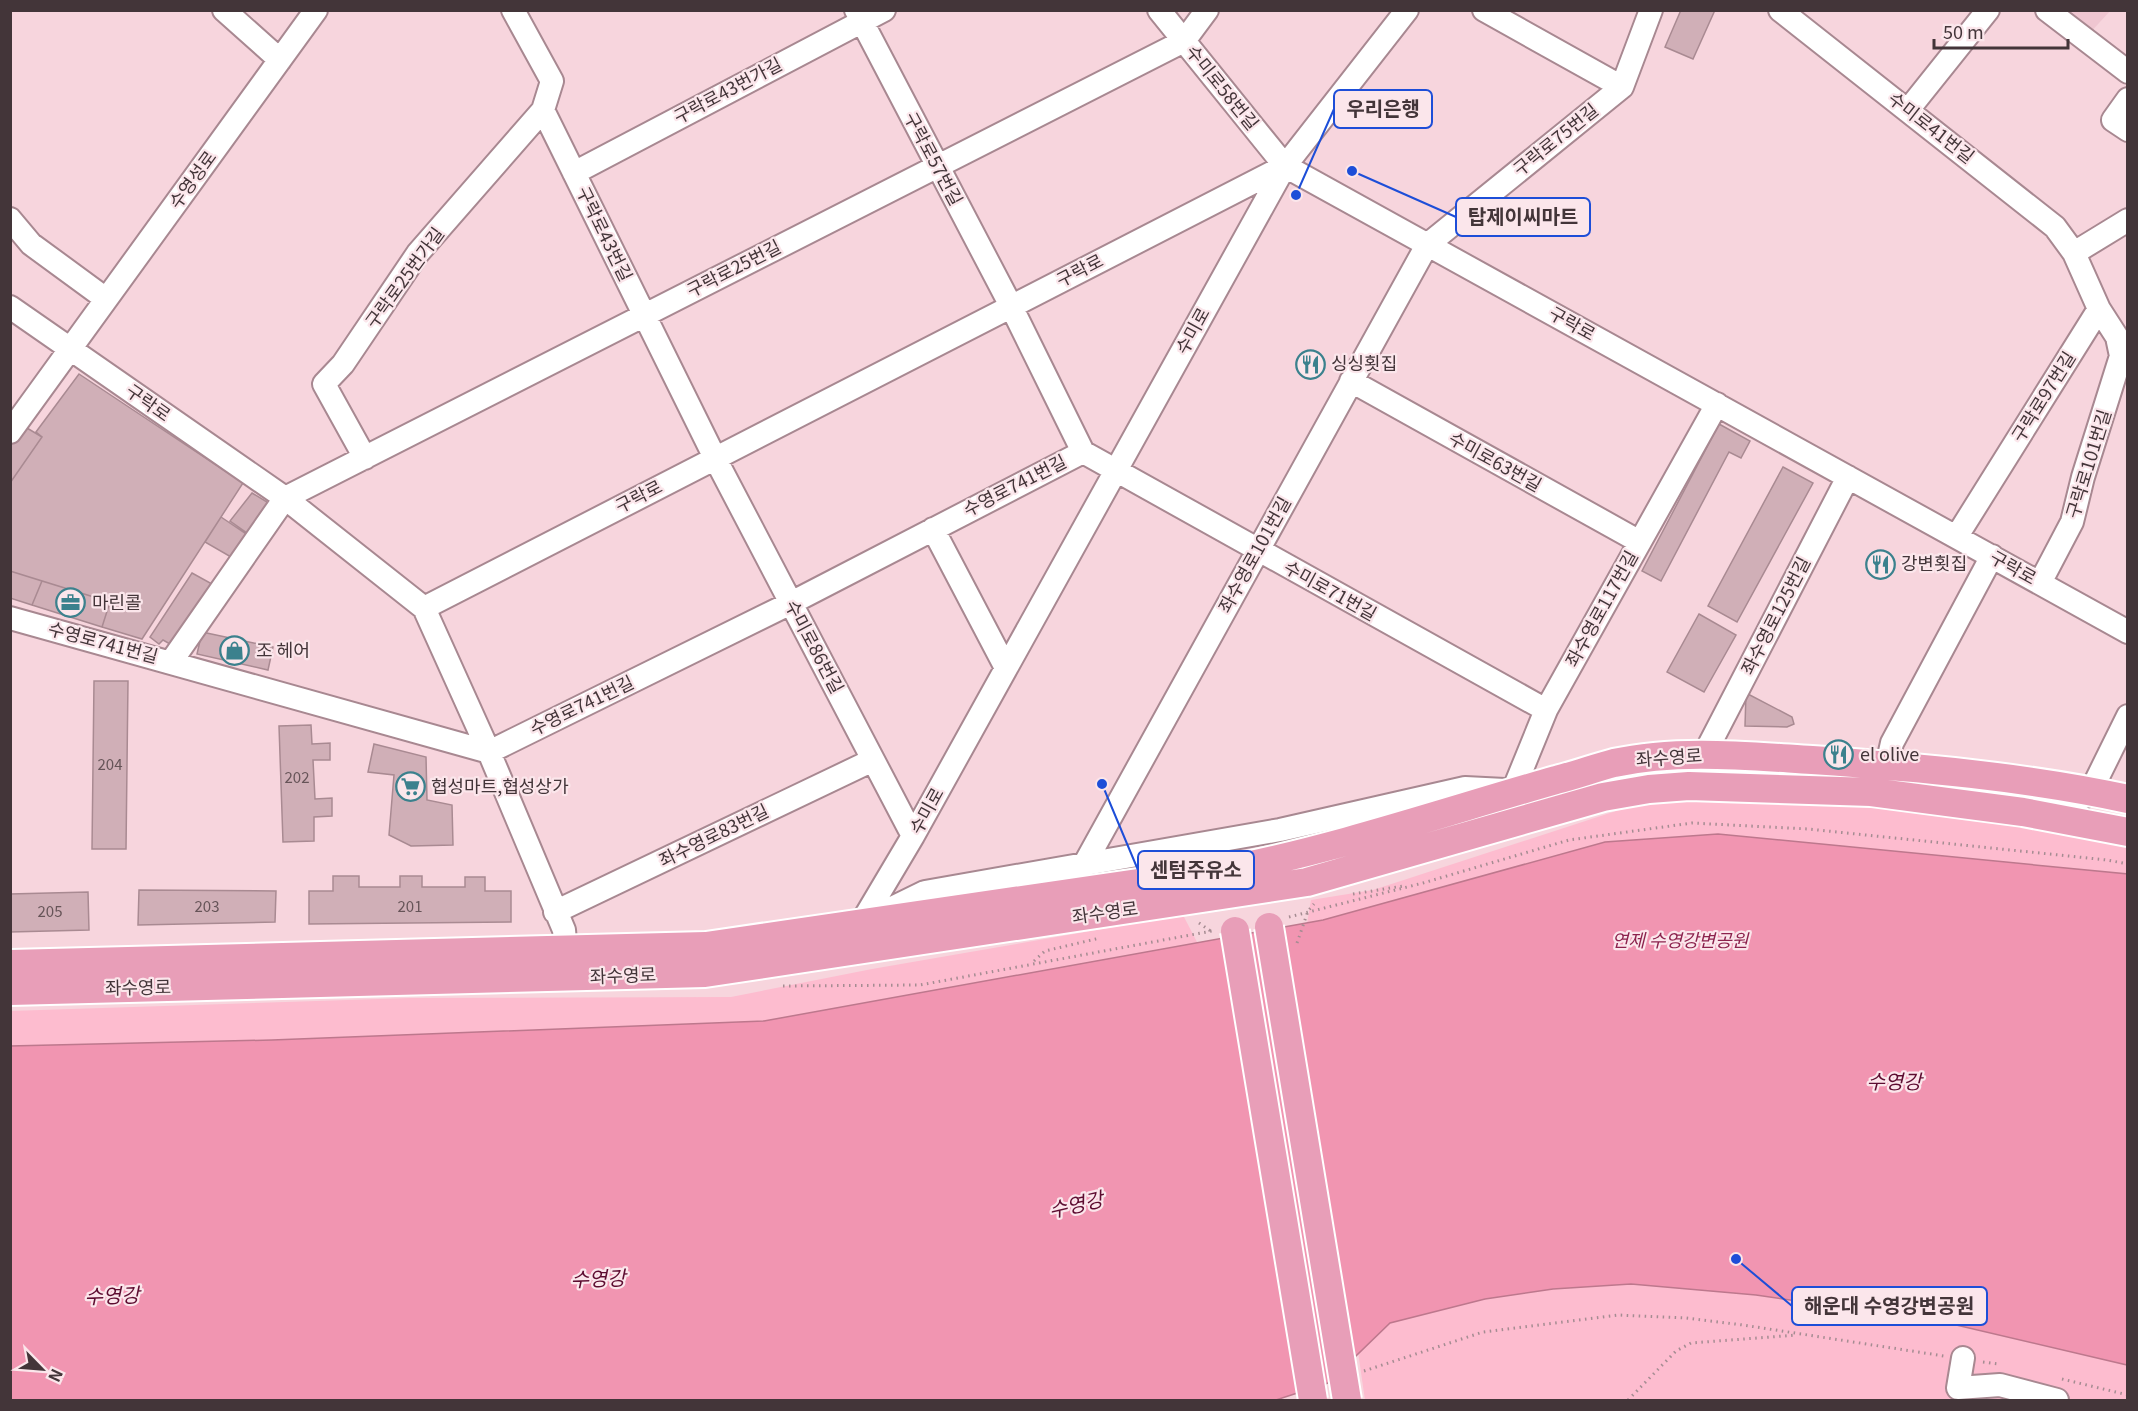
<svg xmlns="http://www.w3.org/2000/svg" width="2138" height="1411" font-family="Georgia,'Noto Sans KR',serif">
	<rect width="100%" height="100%" fill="#f7d5dd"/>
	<path fill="#efc6d1" d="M 2057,11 L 2110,11 L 2088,35 Z"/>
	<path fill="#fdbccf" d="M 1659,797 L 1855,800 L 2127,841 L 2127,1400 L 1365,1400 L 1301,959 L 1311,900 L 1373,890 Z
		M 1183,915 L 1212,971 L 741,1041 L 11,1061 L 10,1011 L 410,998 L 731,997 L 872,969 Z"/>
	<path fill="#f195b1" stroke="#bd788d" stroke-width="1.5" d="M 1718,834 L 2128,874 L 2127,1365 L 1952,1324 L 1756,1295 L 1631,1284 L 1553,1289 L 1485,1299 L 1390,1323 L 1328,1383 L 1276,1400 L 11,1400 L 10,1046 L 272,1040 L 764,1021 L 1323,920 L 1605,842 Z"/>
	<path fill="#d0afb7" stroke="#a98a92" stroke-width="1.5" d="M 1681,10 L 1715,10 L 1693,59 L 1665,47 Z
		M 79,374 L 243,483 L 142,639 L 102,627 L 110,602 L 10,571 L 10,483 L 42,437 L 36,432 Z
		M 1719,424 L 1750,441 L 1741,458 L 1729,452 L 1661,581 L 1642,571 Z
		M 22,425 L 42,437 L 10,483 L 10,441 Z
		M 1783,467 L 1813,483 L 1737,622 L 1708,606 Z
		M 252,493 L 272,505 L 250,535 L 230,521 Z
		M 221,517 L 249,536 L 231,557 L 205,542 Z
		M 10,571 L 42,581 L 32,605 L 10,598 Z
		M 192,573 L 212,584 L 170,644 L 163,640 L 159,644 L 150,637 Z
		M 42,581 L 110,602 L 102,627 L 32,605 Z
		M 1699,614 L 1736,635 L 1704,692 L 1667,672 Z
		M 202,632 L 273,647 L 268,670 L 197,654 Z
		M 94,681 L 128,681 L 126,849 L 92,849 Z
		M 1746,693 L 1792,717 L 1794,724 L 1787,727 L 1745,726 Z
		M 311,725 L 312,744 L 330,743 L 330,760 L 313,760 L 315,799 L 332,798 L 332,816 L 314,817 L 314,841 L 283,842 L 279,726 Z
		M 374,744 L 426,757 L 427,800 L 452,805 L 453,845 L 411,846 L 389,835 L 394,775 L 368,772 Z
		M 333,876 L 359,876 L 359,887 L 400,887 L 400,876 L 422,876 L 422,887 L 465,887 L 465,877 L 485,877 L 485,891 L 511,891 L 511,922 L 309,924 L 309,891 L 333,891 Z
		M 139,890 L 276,891 L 275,922 L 138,925 Z
		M 88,892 L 89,930 L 10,932 L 10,894 Z"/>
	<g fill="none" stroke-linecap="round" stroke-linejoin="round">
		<defs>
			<path id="minor" d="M 224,10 L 280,60
				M 856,10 L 1011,306 L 1083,452
				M 1159,10 L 1285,166 L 2128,632
				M 1484,10 L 1622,87
				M 1780,10 L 2055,227 L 2074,253 L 2099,309 L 1957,536
				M 2047,10 L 2128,72
				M 2128,99 L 2113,120 L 2128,130
				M 543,110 L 715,458 L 913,836
				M 1908,110 L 1988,10
				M 574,173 L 884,10
				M 10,219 L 31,244 L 106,299
				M 2074,253 L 2128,220
				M 10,307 L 285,498 L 424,608 L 489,752 L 564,930 L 567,964
				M 1351,381 L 1640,542
				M 10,432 L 316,10
				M 365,458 L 324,384 L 343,364 L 418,253 L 543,110 L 552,81 L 513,10
				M 933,529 L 1006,668
				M 2040,583 L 2072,522 L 2083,477 L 2121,356 L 2117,337 L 2099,309
				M 424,608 L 1285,166
				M 10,618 L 489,752 L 791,603 L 1083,452 L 1546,710
				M 171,662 L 285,498 L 1184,41 L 1207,10
				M 1704,755 L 1848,477
				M 1887,765 L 1892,743 L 1992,556
				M 1516,805 L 1513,791 L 1546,710 L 1717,404
				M 2023,812 C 2030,808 2039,802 2046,802 C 2066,801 2076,806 2091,791 L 2128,716
				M 1084,865 L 1427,245 L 1622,87 L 1651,10
				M 555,912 L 873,760
				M 876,916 L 925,892 L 1280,830 L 1465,788 L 1505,790
				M 856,932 L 913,836 L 1285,166 L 1407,10
				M 1963,1358 L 1958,1388 L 2000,1385 L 2057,1400"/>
			<path id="major" d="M 10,964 L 706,946 L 1227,870 C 1339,848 1447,811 1556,780 C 1576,775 1595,768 1614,763 C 1678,749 1747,756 1812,760 C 1914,767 2028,777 2128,799
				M 10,991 L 705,973 L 1307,882 L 1603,797 L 1649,789 L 1689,786 L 1871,792 L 2023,812 L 2128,832"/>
		</defs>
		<use href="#minor" stroke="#a88891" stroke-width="26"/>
		<use href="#major" stroke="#fff" stroke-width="32"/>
		<path stroke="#a58c92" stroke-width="3" stroke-dasharray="1.5 4.5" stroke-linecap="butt" d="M 1353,894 L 1403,886
			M 1289,917 L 1423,883 L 1569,840 L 1692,823 L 1808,829 L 2107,860 L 2128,864
			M 1034,961 L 1045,951 L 1100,938
			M 783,986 L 920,985 L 1212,931
			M 1983,1362 L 1998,1364
			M 1364,1371 L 1483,1332 L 1618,1315 L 1686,1318 L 1743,1325 L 1944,1356
			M 2062,1379 L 2128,1395
			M 1628,1400 L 1676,1351 L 1691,1343 L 1797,1335"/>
		<use href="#minor" stroke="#fff" stroke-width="22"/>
		<use href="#major" stroke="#e89eb8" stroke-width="28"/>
		<defs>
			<path id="major-bridge" d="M 1269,927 L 1347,1400
				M 1235,931 L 1313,1400"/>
		</defs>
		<use href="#major-bridge" stroke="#fff" stroke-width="32" stroke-linecap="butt"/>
		<path stroke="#a58c92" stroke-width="3" stroke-dasharray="1.5 4.5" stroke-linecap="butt" d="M 1199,923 L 1212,932
			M 1297,943 L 1308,911 L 1314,904"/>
		<use href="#major-bridge" stroke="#e89eb8" stroke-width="28"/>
	</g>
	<defs>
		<symbol id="restaurant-ring" viewBox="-11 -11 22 22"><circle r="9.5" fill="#fbe6eb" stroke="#3b818d" stroke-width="1.5"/><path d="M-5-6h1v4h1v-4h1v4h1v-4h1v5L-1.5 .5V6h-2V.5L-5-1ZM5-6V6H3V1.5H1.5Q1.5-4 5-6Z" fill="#3b818d"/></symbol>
		<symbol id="office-ring" viewBox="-11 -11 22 22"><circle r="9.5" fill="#fbe6eb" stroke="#3b818d" stroke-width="1.5"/><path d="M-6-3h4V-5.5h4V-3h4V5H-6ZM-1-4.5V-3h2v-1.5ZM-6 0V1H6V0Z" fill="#3b818d"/></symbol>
		<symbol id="shop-ring" viewBox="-11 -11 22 22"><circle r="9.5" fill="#fbe6eb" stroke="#3b818d" stroke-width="1.5"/><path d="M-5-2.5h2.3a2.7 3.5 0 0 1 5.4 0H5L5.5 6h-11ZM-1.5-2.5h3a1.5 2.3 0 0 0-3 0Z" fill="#3b818d"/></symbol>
		<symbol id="supermarket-ring" viewBox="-11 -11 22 22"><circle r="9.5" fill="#fbe6eb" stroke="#3b818d" stroke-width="1.5"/><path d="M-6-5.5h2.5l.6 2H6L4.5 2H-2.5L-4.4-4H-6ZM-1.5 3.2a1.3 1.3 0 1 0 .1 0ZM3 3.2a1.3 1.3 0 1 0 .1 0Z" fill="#3b818d"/></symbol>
	</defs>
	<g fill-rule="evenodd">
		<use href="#restaurant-ring" x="1294" y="348" width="33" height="33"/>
		<use href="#restaurant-ring" x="1864" y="548" width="33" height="33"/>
		<use href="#office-ring" x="54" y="586" width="33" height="33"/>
		<use href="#shop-ring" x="218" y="634" width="33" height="33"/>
		<use href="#restaurant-ring" x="1822" y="738" width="33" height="33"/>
		<use href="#supermarket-ring" x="394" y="770" width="33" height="33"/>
	</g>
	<g text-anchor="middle" stroke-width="4.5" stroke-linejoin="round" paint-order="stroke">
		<g font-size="15" fill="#665458">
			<text x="110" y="770">204</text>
			<text x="297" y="783">202</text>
			<text x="207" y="912">203</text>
			<text x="410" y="912">201</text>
			<text x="50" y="917">205</text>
		</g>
		<g font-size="18" fill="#433539" stroke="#fbe6eb">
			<text transform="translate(1222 88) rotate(51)" y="6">수미로58번길</text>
			<text transform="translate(728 91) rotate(-28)" y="6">구락로43번가길</text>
			<text transform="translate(1931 128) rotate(38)" y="6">수미로41번길</text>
			<text transform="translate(1556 140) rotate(-39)" y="6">구락로75번길</text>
			<text transform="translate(933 159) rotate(62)" y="6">구락로57번길</text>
			<text transform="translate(193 180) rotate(-54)" y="6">수영성로</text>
			<text transform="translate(604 234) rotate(64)" y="6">구락로43번길</text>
			<text transform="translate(734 269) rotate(-27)" y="6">구락로25번길</text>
			<text transform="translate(1080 271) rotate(-27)" y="6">구락로</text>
			<text transform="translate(405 278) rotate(-54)" y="6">구락로25번가길</text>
			<text transform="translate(1572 324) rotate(29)" y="6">구락로</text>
			<text transform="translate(1193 331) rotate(-61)" y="6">수미로</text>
			<text transform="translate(2044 397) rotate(-58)" y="6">구락로97번길</text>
			<text transform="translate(148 403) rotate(35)" y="6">구락로</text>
			<text transform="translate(1495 462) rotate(29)" y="6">수미로63번길</text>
			<text transform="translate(2089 464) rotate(-73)" y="6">구락로101번길</text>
			<text transform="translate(1015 486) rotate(-27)" y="6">수영로741번길</text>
			<text transform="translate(639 497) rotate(-27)" y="6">구락로</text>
			<text transform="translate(1255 555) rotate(-61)" y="6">좌수영로101번길</text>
			<text transform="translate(2013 568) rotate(29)" y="6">구락로</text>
			<text transform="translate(1330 591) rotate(29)" y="6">수미로71번길</text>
			<text transform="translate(1602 609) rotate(-61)" y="6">좌수영로117번길</text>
			<text transform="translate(1776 616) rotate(-63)" y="6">좌수영로125번길</text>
			<text transform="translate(103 643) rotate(15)" y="6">수영로741번길</text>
			<text transform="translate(814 647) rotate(62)" y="6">수미로86번길</text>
			<text transform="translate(582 706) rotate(-26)" y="6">수영로741번길</text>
			<text transform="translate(1669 758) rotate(-4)" y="6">좌수영로</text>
			<text transform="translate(927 811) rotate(-61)" y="6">수미로</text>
			<text transform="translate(714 836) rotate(-26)" y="6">좌수영로83번길</text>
			<text transform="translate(1105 913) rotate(-8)" y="6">좌수영로</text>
			<text transform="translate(623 976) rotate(-2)" y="6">좌수영로</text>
			<text transform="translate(138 988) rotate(-1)" y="6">좌수영로</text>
		</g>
		<g font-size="18" fill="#433539" stroke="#fbe6eb" text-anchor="start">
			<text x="1331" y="370">싱싱횟집</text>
			<text x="1901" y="570">강변횟집</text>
			<text x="92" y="609">마린콜</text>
			<text x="256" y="657">조 헤어</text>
			<text x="1860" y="761">el olive</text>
			<text x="431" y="793">협성마트,협성상가</text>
		</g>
		<g font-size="18" font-style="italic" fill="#8c224d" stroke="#fbe6eb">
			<text x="1680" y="947">연제 수영강변공원</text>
		</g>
		<g font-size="20" font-style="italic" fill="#5d0c30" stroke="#fbe6eb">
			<text x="1894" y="1089">수영강</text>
			<text transform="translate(1076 1205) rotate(-13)" y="7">수영강</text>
			<text transform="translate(598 1279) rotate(-2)" y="7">수영강</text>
			<text transform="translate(112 1296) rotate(-2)" y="7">수영강</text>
		</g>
	</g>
	<path fill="none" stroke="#1d4ed8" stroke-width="2" d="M1296 195L1334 109M1352 171L1456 217M1102 784L1138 870M1736 1259L1792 1306"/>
	<g fill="#1d4ed8" stroke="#fbe6eb" stroke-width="2">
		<circle cx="1296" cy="195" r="6"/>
		<circle cx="1352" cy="171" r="6"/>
		<circle cx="1102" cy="784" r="6"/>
		<circle cx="1736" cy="1259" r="6"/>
	</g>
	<g fill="#fbe6eb" stroke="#1d4ed8" stroke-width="2">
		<rect x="1334" y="90" width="98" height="38" rx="6"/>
		<rect x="1456" y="198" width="134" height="38" rx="6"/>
		<rect x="1138" y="851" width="116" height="38" rx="6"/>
		<rect x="1792" y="1287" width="195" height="38" rx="6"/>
	</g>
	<g font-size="20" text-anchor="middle" font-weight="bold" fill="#433539">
		<text x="1383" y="116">우리은행</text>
		<text x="1523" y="224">탑제이씨마트</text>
		<text x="1196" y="877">센텀주유소</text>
		<text x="1889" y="1313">해운대 수영강변공원</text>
	</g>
	<rect width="2138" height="1411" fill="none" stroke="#433539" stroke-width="24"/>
	<g transform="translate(42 1369) rotate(115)" stroke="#fbe6eb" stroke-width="4.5" paint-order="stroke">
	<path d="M0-4.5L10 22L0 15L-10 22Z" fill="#433539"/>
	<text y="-9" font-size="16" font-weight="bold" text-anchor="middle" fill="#433539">N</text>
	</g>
	<path d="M1934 39v9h134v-9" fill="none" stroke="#433539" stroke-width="3"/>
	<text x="1943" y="39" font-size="18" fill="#433539" stroke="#fbe6eb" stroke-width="4.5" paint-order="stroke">50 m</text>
</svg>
